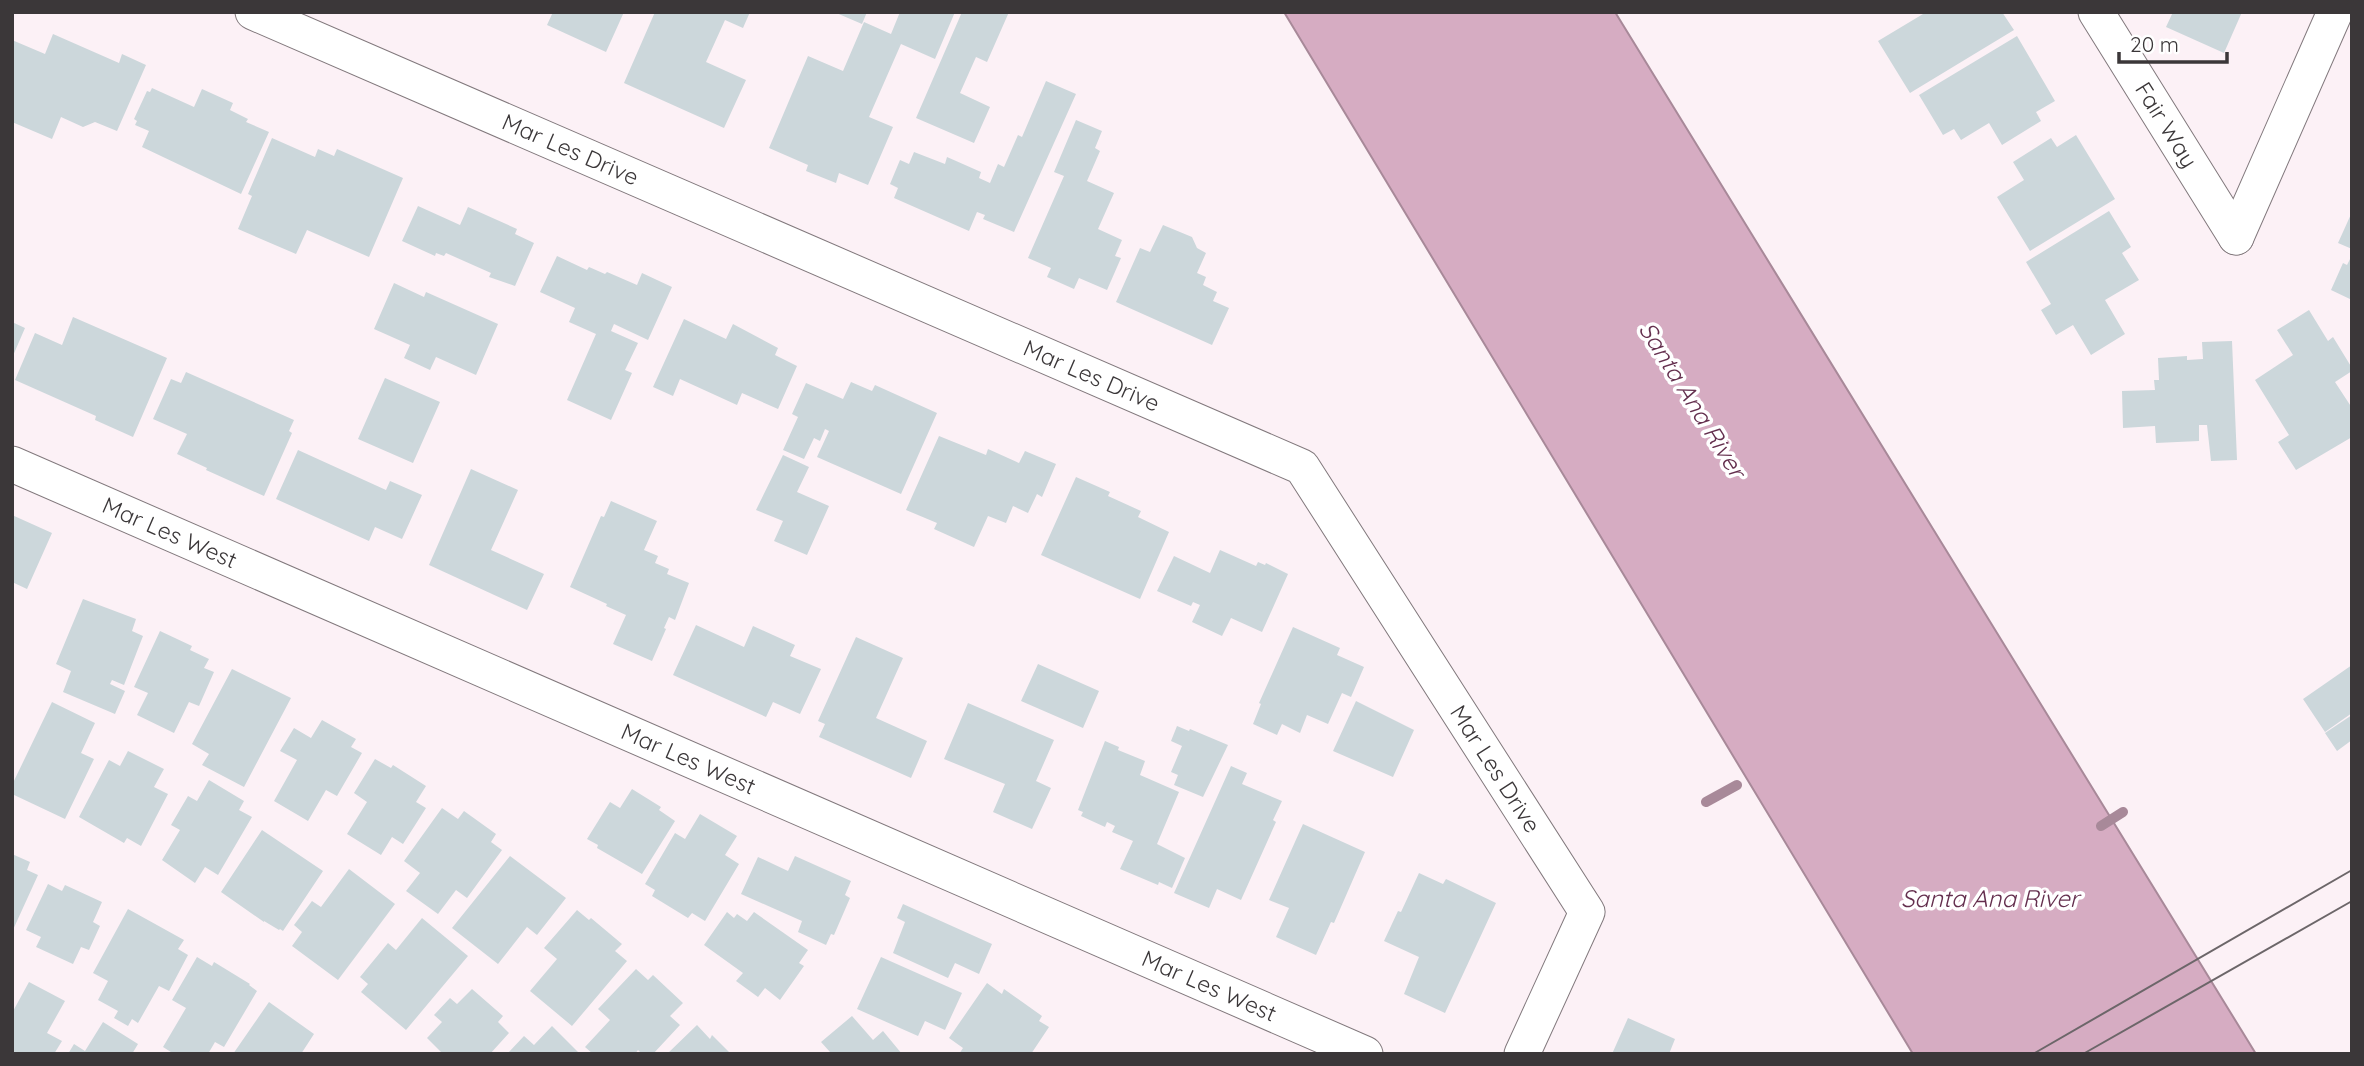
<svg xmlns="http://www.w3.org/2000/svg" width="2364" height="1066" font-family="Quicksand,sans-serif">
	<rect width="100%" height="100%" fill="#fcf1f6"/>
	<path fill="#d6acc2" stroke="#a88999" stroke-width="2" d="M 1284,12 L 1615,12 L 2256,1054 L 1913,1054 Z"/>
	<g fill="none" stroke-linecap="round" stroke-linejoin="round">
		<path stroke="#a88999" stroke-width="10" d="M 1706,802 L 1737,785
			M 2101,826 L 2123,812"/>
	</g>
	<path fill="#ccd7db" d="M 553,12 L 624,12 L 606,52 L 547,25 Z
		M 655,12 L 750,12 L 743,28 L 725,20 L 706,62 L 746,80 L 724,128 L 624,83 Z
		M 834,12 L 867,12 L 862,24 Z
		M 900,12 L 955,12 L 935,59 L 901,44 L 869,117 L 893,127 L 868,185 L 839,173 L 836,183 L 806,171 L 808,165 L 769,148 L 808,56 L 843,71 L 864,22 L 891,34 Z
		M 962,12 L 1009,12 L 987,62 L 976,57 L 960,93 L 990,107 L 974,143 L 916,118 Z
		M 1922,12 L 2002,12 L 2014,30 L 1910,93 L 1878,41 L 1923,14 Z
		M 2173,12 L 2242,12 L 2224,53 L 2166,27 Z
		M 53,34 L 119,63 L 122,54 L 146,65 L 117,131 L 95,122 L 83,127 L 61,117 L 52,139 L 12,122 L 12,40 L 45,54 Z
		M 2017,36 L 2055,101 L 2036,112 L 2041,121 L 2002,145 L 1989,123 L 1961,140 L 1954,129 L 1943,135 L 1919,95 Z
		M 1046,81 L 1076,94 L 1014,232 L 983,219 L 985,215 L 977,212 L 969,231 L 894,198 L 898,188 L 890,184 L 900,160 L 909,164 L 914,152 L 945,164 L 947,157 L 981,172 L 979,178 L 990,183 L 998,164 L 1004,167 L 1018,135 L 1022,137 Z
		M 152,88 L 194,107 L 202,89 L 233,103 L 230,110 L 248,119 L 246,122 L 269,132 L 241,194 L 142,147 L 149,131 L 135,125 L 137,121 L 134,119 L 147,91 L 150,92 Z
		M 1076,120 L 1102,131 L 1095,148 L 1100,151 L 1087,181 L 1114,193 L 1098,229 L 1122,240 L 1115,256 L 1121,258 L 1107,290 L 1079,278 L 1074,289 L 1047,277 L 1051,268 L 1028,258 L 1064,176 L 1054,172 Z
		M 2076,135 L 2115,199 L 2030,251 L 1997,197 L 2024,180 L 2013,162 L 2051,138 L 2057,147 Z
		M 272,138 L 315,157 L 318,149 L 334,156 L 337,149 L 403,178 L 369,257 L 307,230 L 296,254 L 238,229 L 252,196 L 248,194 Z
		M 418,206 L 460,225 L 468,207 L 517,229 L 515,234 L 534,243 L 515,286 L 489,277 L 491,273 L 446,253 L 444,256 L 436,253 L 435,256 L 402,241 Z
		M 2109,211 L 2131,247 L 2122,253 L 2139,280 L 2105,300 L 2125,334 L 2091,355 L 2073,325 L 2056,335 L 2041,310 L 2051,304 L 2026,262 Z
		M 2352,212 L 2352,249 L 2338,243 Z
		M 1163,225 L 1192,237 L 1197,248 L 1206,253 L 1197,273 L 1206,277 L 1203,285 L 1217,292 L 1213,301 L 1229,308 L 1212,345 L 1116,302 L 1140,248 L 1150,252 Z
		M 2352,255 L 2352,300 L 2331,290 L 2343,263 L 2347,265 Z
		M 557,256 L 587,270 L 589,267 L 605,274 L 607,272 L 637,285 L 642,273 L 672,287 L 648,340 L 614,324 L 611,331 L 638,343 L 625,370 L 632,373 L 611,420 L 567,400 L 596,334 L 569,322 L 575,308 L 540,292 Z
		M 394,283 L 424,297 L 426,292 L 498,324 L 476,375 L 436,357 L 430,370 L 404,358 L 410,345 L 374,329 Z
		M 2309,310 L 2328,341 L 2333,337 L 2352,368 L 2352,371 L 2335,382 L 2352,408 L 2352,437 L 2296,470 L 2278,442 L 2289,435 L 2255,380 L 2293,355 L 2277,330 Z
		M 73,317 L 167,358 L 133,437 L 95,420 L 96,416 L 15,380 L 35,333 L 62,345 Z
		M 684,319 L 726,339 L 733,324 L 778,348 L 775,355 L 797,366 L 778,409 L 742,393 L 737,405 L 680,379 L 673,396 L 653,387 Z
		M 12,322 L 25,328 L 12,358 Z
		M 2232,341 L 2237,460 L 2211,461 L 2207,425 L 2199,425 L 2199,441 L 2156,443 L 2155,426 L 2123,428 L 2122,391 L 2155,390 L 2154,380 L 2159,380 L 2158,358 L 2187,356 L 2187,360 L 2203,359 L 2202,342 Z
		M 186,372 L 294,420 L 289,431 L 292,433 L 264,496 L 206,470 L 207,468 L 177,454 L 187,434 L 153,419 L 171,379 L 181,383 Z
		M 385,378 L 440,402 L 413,463 L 358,439 Z
		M 851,382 L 872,391 L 875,385 L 937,413 L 901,494 L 817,457 L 829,431 L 825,429 L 820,441 L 814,438 L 804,459 L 783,450 L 798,417 L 792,414 L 806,383 L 843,399 Z
		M 939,436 L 986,455 L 988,449 L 1019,463 L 1025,451 L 1056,464 L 1042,497 L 1037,494 L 1028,513 L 1013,506 L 1006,523 L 988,516 L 974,547 L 934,529 L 937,523 L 906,510 Z
		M 298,450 L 386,490 L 390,481 L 422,495 L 402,539 L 375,527 L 369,541 L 276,499 Z
		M 783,455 L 809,467 L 797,492 L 829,506 L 807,555 L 774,541 L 783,521 L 756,510 Z
		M 471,469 L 518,490 L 491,550 L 544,574 L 527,610 L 429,565 Z
		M 1076,477 L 1110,492 L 1108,496 L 1141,511 L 1138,517 L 1169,532 L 1140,599 L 1041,555 Z
		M 611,501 L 657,521 L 644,550 L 658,556 L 655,563 L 669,569 L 667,574 L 689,583 L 675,620 L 669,617 L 664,628 L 666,629 L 652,661 L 613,644 L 626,615 L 606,606 L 607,604 L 570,587 L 601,516 L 604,517 Z
		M 12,515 L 52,533 L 27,589 L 12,582 Z
		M 1220,550 L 1256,566 L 1258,562 L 1265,565 L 1266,563 L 1288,574 L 1262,632 L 1231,618 L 1222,636 L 1192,622 L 1200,605 L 1193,602 L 1191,606 L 1157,591 L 1174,556 L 1210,573 Z
		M 83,599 L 136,619 L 132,631 L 143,636 L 124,685 L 112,680 L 110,684 L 125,691 L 115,714 L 63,692 L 71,671 L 56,664 Z
		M 696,625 L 744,647 L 753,626 L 795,645 L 790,656 L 821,669 L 800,714 L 773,702 L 766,717 L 673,675 Z
		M 1293,627 L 1340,648 L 1337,655 L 1364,667 L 1351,697 L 1342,693 L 1328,724 L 1307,715 L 1300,733 L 1282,724 L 1277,735 L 1253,724 L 1261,704 L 1259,703 Z
		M 160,631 L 192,646 L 190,650 L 209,659 L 204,668 L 214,672 L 199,706 L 189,702 L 174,733 L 137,715 L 148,693 L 134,687 Z
		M 856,637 L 903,658 L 876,718 L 927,741 L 911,778 L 819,737 L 825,724 L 818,721 Z
		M 1038,664 L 1099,691 L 1083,728 L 1021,701 Z
		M 2352,665 L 2352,713 L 2325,732 L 2303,699 Z
		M 232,669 L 291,698 L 244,787 L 202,765 L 209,754 L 192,744 Z
		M 1356,701 L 1414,730 L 1393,777 L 1333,751 Z
		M 52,702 L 95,723 L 81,753 L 94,759 L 65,819 L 12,794 L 12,785 Z
		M 968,703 L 1054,740 L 1036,781 L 1051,788 L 1032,829 L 993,812 L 1005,784 L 944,759 Z
		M 2352,715 L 2352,740 L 2337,751 L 2325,733 Z
		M 322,720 L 356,739 L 351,747 L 362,753 L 337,796 L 326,790 L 308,821 L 274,801 L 297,760 L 280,751 L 294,728 L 311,738 Z
		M 1177,726 L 1189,731 L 1190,729 L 1228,745 L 1203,797 L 1174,785 L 1178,775 L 1171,772 L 1182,746 L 1171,741 Z
		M 1105,741 L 1119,747 L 1118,750 L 1145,761 L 1140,775 L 1179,792 L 1157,844 L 1185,858 L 1172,888 L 1159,882 L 1158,885 L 1120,869 L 1133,841 L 1112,832 L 1115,826 L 1107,822 L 1105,827 L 1081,816 L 1083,812 L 1078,810 Z
		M 128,751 L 164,769 L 154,787 L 168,794 L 141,846 L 127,838 L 124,843 L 79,817 L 109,760 L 120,766 Z
		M 375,759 L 391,768 L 393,765 L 426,786 L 416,802 L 426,808 L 403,844 L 392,837 L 381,855 L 347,834 L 367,802 L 354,793 Z
		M 1231,766 L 1247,773 L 1242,784 L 1282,801 L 1273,820 L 1276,822 L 1241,900 L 1217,889 L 1209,908 L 1174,893 Z
		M 209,780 L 244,801 L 239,810 L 252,817 L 218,875 L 205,867 L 195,883 L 162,860 L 180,830 L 171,825 L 188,796 L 197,801 Z
		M 632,789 L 661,807 L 659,810 L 675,821 L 642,874 L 597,848 L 598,845 L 587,839 L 610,802 L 620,808 Z
		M 442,808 L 458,819 L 464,811 L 496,834 L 491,842 L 502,850 L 467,898 L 456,890 L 438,914 L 406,891 L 420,873 L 404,861 Z
		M 700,814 L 737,836 L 725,855 L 739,864 L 705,921 L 692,913 L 688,918 L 652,896 L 655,890 L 645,884 L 675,833 L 685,839 Z
		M 1303,824 L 1365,852 L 1334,923 L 1331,922 L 1316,955 L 1276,937 L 1289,908 L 1269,900 Z
		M 262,830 L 323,871 L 283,931 L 280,929 L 279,930 L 264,921 L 264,922 L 221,892 Z
		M 12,854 L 30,862 L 27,870 L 38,875 L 12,932 Z
		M 510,856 L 566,898 L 537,935 L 527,927 L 498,964 L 452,928 Z
		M 795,856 L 851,881 L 845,895 L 850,898 L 834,935 L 831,934 L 826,945 L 798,932 L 802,921 L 741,894 L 758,857 L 788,871 Z
		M 349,869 L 395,904 L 338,980 L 292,946 L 302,932 L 294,925 L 312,901 L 321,907 Z
		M 1419,873 L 1443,884 L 1446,879 L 1496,903 L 1445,1013 L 1404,994 L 1419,957 L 1384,941 L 1398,911 L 1401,912 Z
		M 48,884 L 62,891 L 65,885 L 102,902 L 93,922 L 100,926 L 89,950 L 81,947 L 73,964 L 36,947 L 41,937 L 26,930 Z
		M 903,904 L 992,944 L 979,974 L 955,963 L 948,978 L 893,953 L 905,922 L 897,918 Z
		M 128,909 L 184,940 L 178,949 L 188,955 L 169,991 L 159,986 L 138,1023 L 132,1019 L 128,1026 L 114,1018 L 118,1011 L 98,1000 L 108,981 L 93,973 Z
		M 577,910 L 589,920 L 591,918 L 622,944 L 615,951 L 627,961 L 572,1026 L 530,991 L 557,959 L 544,948 Z
		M 727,912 L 734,918 L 737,914 L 747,921 L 754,912 L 808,950 L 799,963 L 804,966 L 780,1000 L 765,988 L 758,997 L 736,981 L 743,973 L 704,945 Z
		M 422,918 L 468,956 L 406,1030 L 361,992 L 368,984 L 360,977 L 388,943 L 396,950 Z
		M 197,957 L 212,966 L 214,962 L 250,984 L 249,985 L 257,991 L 224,1047 L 215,1042 L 208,1054 L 174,1054 L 163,1047 L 186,1008 L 172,1000 Z
		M 881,957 L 962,993 L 945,1030 L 925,1021 L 918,1036 L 857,1009 Z
		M 636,969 L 648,980 L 653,975 L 683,1003 L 670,1016 L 680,1025 L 653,1054 L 642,1054 L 638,1050 L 635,1054 L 593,1054 L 585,1047 L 610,1020 L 598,1009 Z
		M 29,982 L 65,1001 L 47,1033 L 62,1041 L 54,1054 L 12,1054 L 12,1013 Z
		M 987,983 L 1002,994 L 1004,989 L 1042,1016 L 1039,1021 L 1049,1027 L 1031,1054 L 959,1054 L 963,1048 L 949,1038 Z
		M 472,989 L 503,1016 L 498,1022 L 509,1033 L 490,1054 L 443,1054 L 427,1038 L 442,1022 L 434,1015 L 450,998 L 457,1004 Z
		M 269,1002 L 314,1034 L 301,1054 L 233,1054 Z
		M 852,1016 L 873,1040 L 883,1031 L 902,1054 L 827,1054 L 830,1052 L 821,1042 Z
		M 1628,1018 L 1675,1039 L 1669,1054 L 1612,1054 Z
		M 103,1022 L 138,1044 L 132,1054 L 68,1054 L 74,1044 L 85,1051 Z
		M 697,1025 L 710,1039 L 712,1035 L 731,1054 L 667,1054 Z
		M 552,1026 L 580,1054 L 507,1054 L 524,1036 L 534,1045 Z"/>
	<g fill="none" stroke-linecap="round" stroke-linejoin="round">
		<defs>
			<g id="street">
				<path id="s1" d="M 253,12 L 1302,467 L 1587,912 L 1522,1054"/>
				<path id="s2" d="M 2096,12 L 2236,237"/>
				<path d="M 2236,237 L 2335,12"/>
				<path id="s3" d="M 12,464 L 1365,1054"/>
			</g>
		</defs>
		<use href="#street" stroke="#82797d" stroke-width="37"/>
		<use href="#street" stroke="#fff" stroke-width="35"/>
		<path stroke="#6c6669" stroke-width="2" d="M 2033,1054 L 2352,870
			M 2083,1054 L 2352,901"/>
	</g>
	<g text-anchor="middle" stroke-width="7" stroke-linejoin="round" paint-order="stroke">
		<g font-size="23" fill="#3b3739" stroke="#fff">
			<text dy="8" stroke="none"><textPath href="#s2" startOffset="133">Fair Way</textPath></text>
			<text dy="8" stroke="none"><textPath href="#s1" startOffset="346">Mar Les Drive</textPath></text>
			<text dy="8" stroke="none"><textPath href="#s1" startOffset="914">Mar Les Drive</textPath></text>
			<text dy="8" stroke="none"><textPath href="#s3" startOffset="172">Mar Les West</textPath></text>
			<text dy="8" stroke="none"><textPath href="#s3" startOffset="738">Mar Les West</textPath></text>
			<text dy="8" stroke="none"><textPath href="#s1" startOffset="1502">Mar Les Drive</textPath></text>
			<text dy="8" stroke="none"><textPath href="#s3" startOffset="1306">Mar Les West</textPath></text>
		</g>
		<g font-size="24" font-style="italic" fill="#642f4e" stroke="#fff">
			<text transform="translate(1692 400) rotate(58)" y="8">Santa Ana River</text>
			<text x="1990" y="907">Santa Ana River</text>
		</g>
	</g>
	<rect width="2364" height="1066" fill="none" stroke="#3b3739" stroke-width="28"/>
	<path d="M2119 52v10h108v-10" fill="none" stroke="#3b3739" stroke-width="3.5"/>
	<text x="2130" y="52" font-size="21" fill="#3b3739" stroke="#ffffff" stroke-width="5" paint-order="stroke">20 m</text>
</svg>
